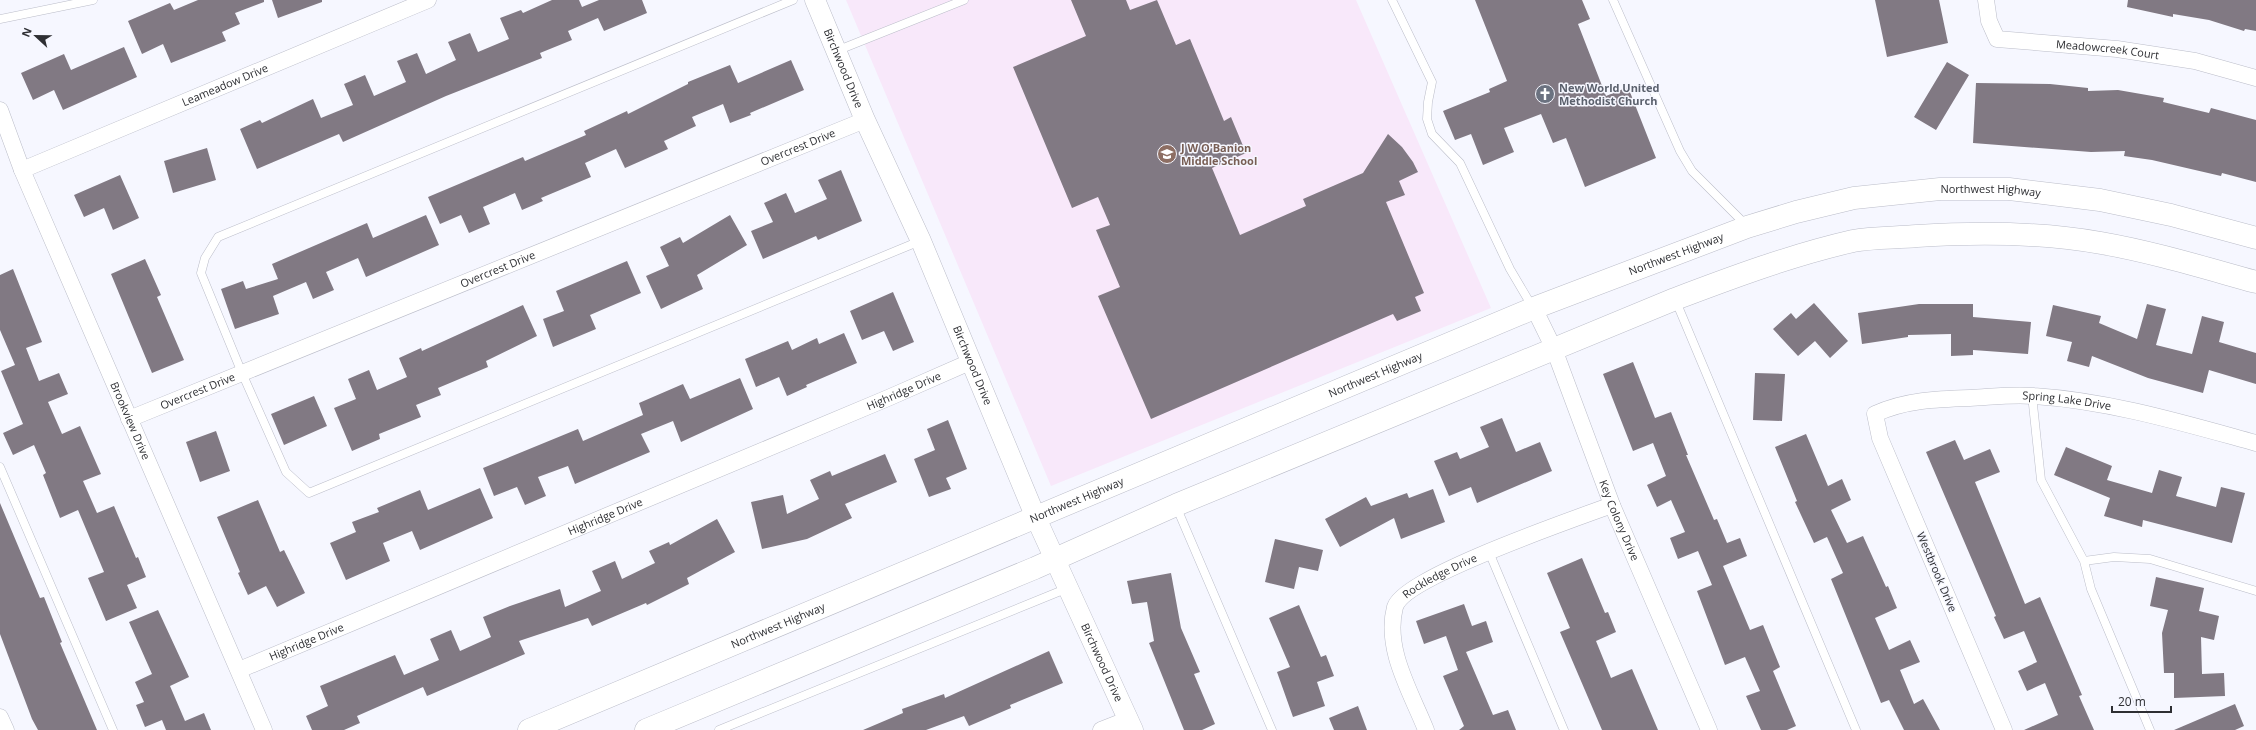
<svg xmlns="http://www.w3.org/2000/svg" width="2256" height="730" font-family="'Open Sans',sans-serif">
	<rect width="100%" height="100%" fill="#f6f7ff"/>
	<path fill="#f8e8fa" d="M 846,0 L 1356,0 L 1491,308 L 1051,486 Z"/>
	<path fill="#817983" d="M 198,0 L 264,0 L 264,2 L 235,13 L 240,24 L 222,32 L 226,41 L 171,63 L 163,44 L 142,54 L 128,21 L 170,3 L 174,10 Z
		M 272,0 L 322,0 L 322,2 L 278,18 Z
		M 552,0 L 579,0 L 582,7 L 599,0 L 642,0 L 647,13 L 604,31 L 598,18 L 568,31 L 572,40 L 540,53 L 542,58 L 446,96 L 343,142 L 339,134 L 257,169 L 240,129 L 260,120 L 262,123 L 313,99 L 321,118 L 353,105 L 344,84 L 365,75 L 374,96 L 406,82 L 397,61 L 417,53 L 426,74 L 456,60 L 448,42 L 470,33 L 478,52 L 509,39 L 500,18 L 521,10 L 523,13 Z
		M 1071,0 L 1126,0 L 1130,10 L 1157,0 L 1176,45 L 1190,39 L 1224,121 L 1231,117 L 1246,153 L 1212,168 L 1240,235 L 1306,206 L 1303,199 L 1363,173 L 1388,134 L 1402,147 L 1413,162 L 1418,172 L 1399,181 L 1405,195 L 1386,202 L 1424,293 L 1415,297 L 1421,311 L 1397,321 L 1393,314 L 1151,419 L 1098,296 L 1120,287 L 1096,230 L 1110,225 L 1098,197 L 1072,208 L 1013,67 L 1086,36 Z
		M 1475,0 L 1582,0 L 1590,19 L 1578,24 L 1606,96 L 1628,87 L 1656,158 L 1585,187 L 1566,138 L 1553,143 L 1541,114 L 1504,128 L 1514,152 L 1483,165 L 1471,134 L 1455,140 L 1443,111 L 1490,92 L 1489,89 L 1507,81 Z
		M 1875,0 L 1939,0 L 1948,43 L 1887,57 Z
		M 2128,0 L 2256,0 L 2256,31 L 2245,29 L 2244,31 L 2209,20 L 2173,14 L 2173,17 L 2127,7 Z
		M 124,47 L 137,77 L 63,110 L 54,90 L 33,100 L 21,73 L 64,54 L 71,70 Z
		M 791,60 L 804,90 L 750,113 L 751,115 L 730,123 L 723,104 L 692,117 L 696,126 L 664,141 L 668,149 L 625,168 L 616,149 L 585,163 L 591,177 L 541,198 L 543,201 L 522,210 L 515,193 L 483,207 L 490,224 L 469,233 L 461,215 L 440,224 L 428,197 L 523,157 L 525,161 L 586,135 L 584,131 L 627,111 L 628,114 L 688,84 L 688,82 L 730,65 L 738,83 Z
		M 1947,62 L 1969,75 L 1936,130 L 1914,117 Z
		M 1976,83 L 2050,84 L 2088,88 L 2088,91 L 2118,90 L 2164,98 L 2163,102 L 2209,113 L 2211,108 L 2256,120 L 2256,182 L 2222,173 L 2221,176 L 2152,160 L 2124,156 L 2125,151 L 2091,152 L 1973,143 Z
		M 207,148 L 216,180 L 173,193 L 164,161 Z
		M 841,170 L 862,221 L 818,240 L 816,236 L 763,259 L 751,231 L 773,222 L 764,203 L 786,193 L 795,213 L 827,199 L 818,180 Z
		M 120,175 L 139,218 L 113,230 L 104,208 L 84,217 L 74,195 Z
		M 426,215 L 439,245 L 366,277 L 358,258 L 326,272 L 334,290 L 313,299 L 306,282 L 273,296 L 279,314 L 235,329 L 221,289 L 243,281 L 246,289 L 278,279 L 272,264 L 367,223 L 373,238 Z
		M 730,215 L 747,245 L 697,275 L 703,289 L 661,309 L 646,276 L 669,266 L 660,247 L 680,237 L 683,243 Z
		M 145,259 L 161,295 L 157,297 L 184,360 L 152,373 L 111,274 Z
		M 627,261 L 641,293 L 590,315 L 596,329 L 553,347 L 543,319 L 564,311 L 556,291 Z
		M 13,269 L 42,342 L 26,348 L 39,381 L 59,373 L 68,394 L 48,402 L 62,434 L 80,426 L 101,474 L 83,481 L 97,513 L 114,506 L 136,558 L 138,557 L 146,577 L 127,585 L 137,608 L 106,621 L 88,578 L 104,572 L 78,510 L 60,518 L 43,475 L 46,473 L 34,445 L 13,455 L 3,433 L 23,424 L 1,371 L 15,365 L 0,330 L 0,275 Z
		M 893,292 L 914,342 L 893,351 L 884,331 L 862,340 L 850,311 Z
		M 1814,303 L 1848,341 L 1830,358 L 1815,341 L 1798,356 L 1773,329 L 1791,313 L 1796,319 Z
		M 1919,304 L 1973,304 L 1973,317 L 2031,322 L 2028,354 L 1973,350 L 1973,355 L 1951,356 L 1951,334 L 1908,335 L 1908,337 L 1862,344 L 1858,313 Z
		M 2147,304 L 2166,309 L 2156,345 L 2192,354 L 2202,316 L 2224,322 L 2219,342 L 2256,353 L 2256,384 L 2209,370 L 2203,393 L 2148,378 L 2092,356 L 2089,367 L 2067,361 L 2072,342 L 2046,336 L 2053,305 L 2101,316 L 2099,323 L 2137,339 Z
		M 523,305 L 537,336 L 486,361 L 488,367 L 438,388 L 441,395 L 416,405 L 421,417 L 379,434 L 380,439 L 352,451 L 334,408 L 356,399 L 348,379 L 369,370 L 377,390 L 407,377 L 399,358 L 421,348 L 422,351 Z
		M 844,333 L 857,363 L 806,385 L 807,387 L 787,396 L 779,377 L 756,387 L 745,359 L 788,341 L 792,350 L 817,338 L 819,344 Z
		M 1633,362 L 1655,418 L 1671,412 L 1688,455 L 1686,455 L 1714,520 L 1717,519 L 1727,543 L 1740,538 L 1747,556 L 1723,566 L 1750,630 L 1763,625 L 1780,667 L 1773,671 L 1796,726 L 1787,730 L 1761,730 L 1746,696 L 1760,691 L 1745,657 L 1725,665 L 1697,591 L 1712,585 L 1698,551 L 1678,559 L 1670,538 L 1685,532 L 1671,500 L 1657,507 L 1647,485 L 1666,476 L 1653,443 L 1633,451 L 1603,374 Z
		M 1755,373 L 1785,374 L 1782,421 L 1753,420 Z
		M 740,378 L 753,409 L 681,442 L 673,421 L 641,434 L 650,452 L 575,484 L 568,466 L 538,477 L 546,496 L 525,505 L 517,487 L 494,496 L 483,468 L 578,429 L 583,441 L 643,415 L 639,403 L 683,384 L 690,399 Z
		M 314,396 L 327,426 L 284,445 L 271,414 Z
		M 1502,418 L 1516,452 L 1540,442 L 1552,471 L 1477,503 L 1471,487 L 1449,496 L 1434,461 L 1457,452 L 1460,459 L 1489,447 L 1480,427 Z
		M 948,420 L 967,469 L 946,478 L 951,489 L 929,497 L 914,459 L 935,450 L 927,429 Z
		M 216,431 L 230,471 L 200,482 L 186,442 Z
		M 1806,434 L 1828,486 L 1842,479 L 1851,500 L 1831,510 L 1847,543 L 1863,536 L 1886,587 L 1888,586 L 1897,608 L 1875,618 L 1889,650 L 1910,640 L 1920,662 L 1900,670 L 1914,704 L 1923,699 L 1940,730 L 1904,730 L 1889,700 L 1881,703 L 1831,579 L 1843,573 L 1827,537 L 1814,543 L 1795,502 L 1797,501 L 1775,447 Z
		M 1955,440 L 1964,460 L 1990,449 L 2000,472 L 1975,482 L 2025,604 L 2040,597 L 2082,695 L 2079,696 L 2094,730 L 2024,730 L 2058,715 L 2045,683 L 2027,691 L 2018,671 L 2037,662 L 2024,631 L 2004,639 L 1994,617 L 1996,616 L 1926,452 Z
		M 2066,447 L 2112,466 L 2107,480 L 2152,493 L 2159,470 L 2182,477 L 2176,496 L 2216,507 L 2221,487 L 2245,493 L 2232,543 L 2143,520 L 2142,527 L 2104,516 L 2110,498 L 2054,475 Z
		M 885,454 L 897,482 L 845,504 L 852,518 L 807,539 L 762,549 L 751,502 L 783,495 L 787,514 L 819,499 L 810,480 L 830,471 L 832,476 Z
		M 480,488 L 493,518 L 420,550 L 412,531 L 383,543 L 390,561 L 346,580 L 330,543 L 356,532 L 352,522 L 379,512 L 377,508 L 420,490 L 428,510 Z
		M 1433,489 L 1445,522 L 1401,539 L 1394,518 L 1340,547 L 1325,519 L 1366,497 L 1371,506 L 1407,493 L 1409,498 Z
		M 258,500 L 280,552 L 284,550 L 305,593 L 277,607 L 266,586 L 248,595 L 238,573 L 240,572 L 217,517 Z
		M 0,503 L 40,598 L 44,597 L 62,642 L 60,643 L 97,730 L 38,730 L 32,719 L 0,634 Z
		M 717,519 L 735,552 L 687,578 L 689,584 L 647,605 L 646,603 L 592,626 L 588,618 L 519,641 L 525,654 L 427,696 L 423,687 L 357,716 L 360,723 L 344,730 L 312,730 L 306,716 L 328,706 L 320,686 L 395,655 L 404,675 L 439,660 L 430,639 L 451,630 L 460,651 L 491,637 L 483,617 L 510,606 L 560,589 L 565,607 L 601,591 L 592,571 L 615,561 L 622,579 L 655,563 L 649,551 L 669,542 L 670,545 Z
		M 1275,539 L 1323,550 L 1318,571 L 1299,567 L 1294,589 L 1265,582 Z
		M 1582,558 L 1605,613 L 1608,612 L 1616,632 L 1596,641 L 1611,678 L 1632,669 L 1658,730 L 1602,730 L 1560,632 L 1570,628 L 1547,573 Z
		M 1171,573 L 1181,628 L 1200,672 L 1194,674 L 1215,724 L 1202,730 L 1184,730 L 1149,643 L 1154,641 L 1147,602 L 1132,604 L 1127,581 Z
		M 2156,577 L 2204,588 L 2199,611 L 2219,616 L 2214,640 L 2201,637 L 2202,674 L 2224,673 L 2225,696 L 2174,698 L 2174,673 L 2164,673 L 2162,633 L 2168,610 L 2150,606 Z
		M 1464,604 L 1472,626 L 1486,621 L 1493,642 L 1466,652 L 1493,715 L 1508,710 L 1516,730 L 1459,730 L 1464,726 L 1443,676 L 1458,670 L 1446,636 L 1424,644 L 1416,621 Z
		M 1299,605 L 1321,657 L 1326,655 L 1334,676 L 1317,682 L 1325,706 L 1293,717 L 1277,672 L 1290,667 L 1269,618 Z
		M 158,610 L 189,677 L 170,686 L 185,721 L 204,713 L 211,730 L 166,730 L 162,720 L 145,727 L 136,705 L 144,702 L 135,682 L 152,674 L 129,622 Z
		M 1049,651 L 1063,683 L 1010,705 L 1011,708 L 969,726 L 964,716 L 926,730 L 863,730 L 903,713 L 902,709 L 944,694 L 945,698 Z
		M 2235,704 L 2244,726 L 2235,730 L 2174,730 Z
		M 1358,706 L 1367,730 L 1334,730 L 1329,718 Z"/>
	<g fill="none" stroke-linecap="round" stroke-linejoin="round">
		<defs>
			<path id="service" d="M 793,0 L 218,237 L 205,258 L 201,273 L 242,373 L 286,472 L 309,493 L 920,241
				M 1392,0 L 1432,82 L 1428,102 L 1427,119 L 1432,134 L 1460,163 L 1510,269 L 1533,308
				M 1613,0 L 1680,151 L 1692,171 L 1746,225
				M 0,19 L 93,0
				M 836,51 L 964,0
				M 1675,299 L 1856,730
				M 2032,395 L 2041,480 L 2084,561 L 2091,589 L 2150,730
				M 0,467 L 113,730
				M 1176,506 L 1272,730
				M 1489,552 L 1564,730
				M 2084,561 L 2114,557 L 2150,559 L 2256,591
				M 719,730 L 1068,588"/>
			<g id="minor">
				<path id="s1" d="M 1986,0 L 1989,21 L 1997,39 L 2117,49 L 2195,61 L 2256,78"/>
				<path id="s2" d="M 0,110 L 22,170 L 264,730"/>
				<path id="s3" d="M 22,170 L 428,0"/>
				<path id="s4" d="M 1534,308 L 1554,349 L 1612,505 L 1709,730"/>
				<path id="s5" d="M 129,419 L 865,120"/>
				<path id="s6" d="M 239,670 L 888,398 L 970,362"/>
				<path d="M 0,717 L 6,730"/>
				<path d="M 1101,730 L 1129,719"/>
				<path id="s7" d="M 1426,730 C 1411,692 1384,649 1395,607 C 1404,577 1577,518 1612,505"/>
				<path id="s8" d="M 2004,730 L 1880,438 L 1875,414 C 1905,400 1937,399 1970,398 C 1991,397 2013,394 2034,396 C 2110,401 2183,423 2256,443"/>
			</g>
			<g id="tertiary">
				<path id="s9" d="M 815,0 L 865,120 L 921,241 L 1036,518 L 1133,730"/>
			</g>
			<g id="secondary">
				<path id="s10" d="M 529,730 L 1534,308 L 1747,227 L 1796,212 L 1854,198 L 1940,189 L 2009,189 L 2100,200 L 2171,215 L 2256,238"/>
				<path d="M 646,730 L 1035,568 L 1176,505 L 1675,299 C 1733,277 1792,255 1853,241 C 1873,237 1896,238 1917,236 C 1978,232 2040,232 2101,243 C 2153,252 2205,268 2256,282"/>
			</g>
		</defs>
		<use href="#service" stroke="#bbbdc9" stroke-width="9"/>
		<use href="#minor" stroke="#bbbdc9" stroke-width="17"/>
		<use href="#tertiary" stroke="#bbbdc9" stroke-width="21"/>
		<use href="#secondary" stroke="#bbbdc9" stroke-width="23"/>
		<use href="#service" stroke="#fff" stroke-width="8"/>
		<use href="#minor" stroke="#fff" stroke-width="16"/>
		<use href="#tertiary" stroke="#fff" stroke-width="20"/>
		<use href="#secondary" stroke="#fff" stroke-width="22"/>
	</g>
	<defs>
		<symbol id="church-disc" viewBox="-11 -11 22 22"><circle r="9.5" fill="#6b7280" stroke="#f6f7ff"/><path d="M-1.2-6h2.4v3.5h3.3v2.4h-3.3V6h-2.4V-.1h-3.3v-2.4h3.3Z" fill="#fff"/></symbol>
		<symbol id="school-disc" viewBox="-11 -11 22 22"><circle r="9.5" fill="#8d6e63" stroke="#f6f7ff"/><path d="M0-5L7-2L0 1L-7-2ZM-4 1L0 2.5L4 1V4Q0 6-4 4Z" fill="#fff"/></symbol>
	</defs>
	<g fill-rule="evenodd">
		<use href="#church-disc" x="1534" y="83" width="22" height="22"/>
		<use href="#school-disc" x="1156" y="143" width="22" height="22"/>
	</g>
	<g text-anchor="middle" stroke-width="3" stroke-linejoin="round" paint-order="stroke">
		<g font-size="11" fill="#2e2f33" stroke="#f6f7ff">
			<text dy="4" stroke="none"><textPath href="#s1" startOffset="152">Meadowcreek Court</textPath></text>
			<text dy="4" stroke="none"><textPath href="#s9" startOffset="74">Birchwood Drive</textPath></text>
			<text dy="4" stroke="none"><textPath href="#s3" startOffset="220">Leameadow Drive</textPath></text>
			<text dy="4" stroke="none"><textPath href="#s5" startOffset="722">Overcrest Drive</textPath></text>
			<text dy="4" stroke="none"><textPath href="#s10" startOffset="1566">Northwest Highway</textPath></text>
			<text dy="4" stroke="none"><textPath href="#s10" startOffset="1242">Northwest Highway</textPath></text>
			<text dy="4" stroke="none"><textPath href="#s5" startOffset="398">Overcrest Drive</textPath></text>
			<text dy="4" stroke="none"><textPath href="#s9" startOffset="398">Birchwood Drive</textPath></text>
			<text dy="4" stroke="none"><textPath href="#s10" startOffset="918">Northwest Highway</textPath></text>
			<text dy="4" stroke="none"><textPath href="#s5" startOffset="74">Overcrest Drive</textPath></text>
			<text dy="4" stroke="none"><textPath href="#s6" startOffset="721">Highridge Drive</textPath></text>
			<text dy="4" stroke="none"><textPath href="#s8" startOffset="536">Spring Lake Drive</textPath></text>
			<text dy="4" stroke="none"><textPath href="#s2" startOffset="337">Brookview Drive</textPath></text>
			<text dy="4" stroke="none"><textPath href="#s10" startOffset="594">Northwest Highway</textPath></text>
			<text dy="4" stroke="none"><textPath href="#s6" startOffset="397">Highridge Drive</textPath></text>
			<text dy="4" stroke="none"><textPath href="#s4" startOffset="229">Key Colony Drive</textPath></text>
			<text transform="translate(1937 572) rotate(67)" y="4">Westbrook Drive</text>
			<text dy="4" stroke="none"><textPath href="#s7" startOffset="185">Rockledge Drive</textPath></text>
			<text dy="4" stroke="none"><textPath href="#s10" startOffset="270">Northwest Highway</textPath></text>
			<text dy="4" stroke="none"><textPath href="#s6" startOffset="73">Highridge Drive</textPath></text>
			<text dy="4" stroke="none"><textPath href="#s9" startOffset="722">Birchwood Drive</textPath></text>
		</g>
		<g font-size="11" font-weight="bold" fill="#5b616d" stroke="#f6f7ff" text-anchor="start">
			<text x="1559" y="92">New World United<tspan x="1559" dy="13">Methodist Church</tspan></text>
		</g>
		<g font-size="11" font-weight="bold" fill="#785e54" stroke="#f6f7ff" text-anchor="start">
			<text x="1181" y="152">J W O'Banion<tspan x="1181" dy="13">Middle School</tspan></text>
		</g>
	</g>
	<g transform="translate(36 36) rotate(292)" stroke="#f6f7ff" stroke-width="3" paint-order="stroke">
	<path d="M0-3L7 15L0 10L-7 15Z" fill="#2e2f33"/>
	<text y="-6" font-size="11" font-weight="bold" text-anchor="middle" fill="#2e2f33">N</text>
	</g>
	<path d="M2112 706v6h59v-6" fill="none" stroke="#2e2f33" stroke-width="2"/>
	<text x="2118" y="706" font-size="12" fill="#2e2f33" stroke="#f6f7ff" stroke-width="3" paint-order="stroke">20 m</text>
</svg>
